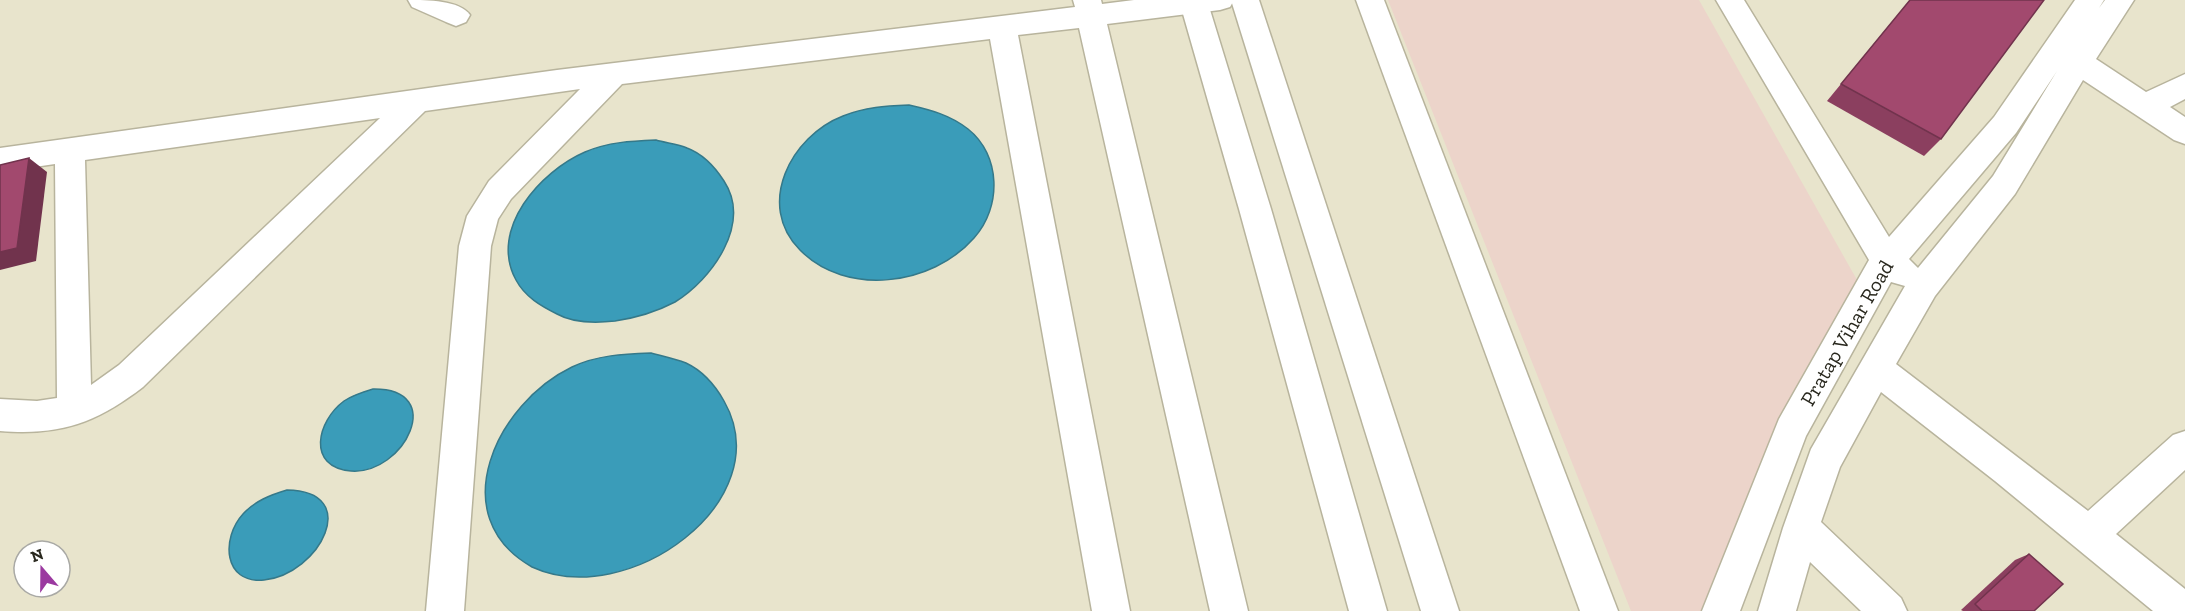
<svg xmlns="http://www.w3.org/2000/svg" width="2185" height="611" font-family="'Zilla Slab',serif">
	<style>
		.education { fill: #ecd4ca }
		.water { fill: #3a9cb9; stroke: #35798a; stroke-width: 1.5 }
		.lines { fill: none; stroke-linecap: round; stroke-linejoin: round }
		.minor-casing { stroke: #b8b49d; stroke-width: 3 }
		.major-casing { stroke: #b8b49d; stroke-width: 3 }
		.minor { fill: #fff; fill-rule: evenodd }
		.major { fill: #fff; fill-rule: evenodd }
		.wall { fill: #8b3f5f }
		.shaded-wall { fill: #71334d }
		.building { fill: #a2496e; stroke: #71334d; stroke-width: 1.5 }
		.labels { text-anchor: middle; stroke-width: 6; stroke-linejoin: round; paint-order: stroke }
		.street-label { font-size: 21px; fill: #29281e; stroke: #fff }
	</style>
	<rect width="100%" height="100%" fill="#e8e4cc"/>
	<polygon class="education" points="1388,0 1699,0 1861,287 1716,611 1631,611"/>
	<g class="water">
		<path d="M 909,105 C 931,110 950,115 968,129 C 1001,155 1002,207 974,238 C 932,286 846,297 800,250 C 755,205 791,136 843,116 C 865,107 886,106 909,105 Z"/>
		<path d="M 656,140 C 666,143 678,144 687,148 C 703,154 715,167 724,181 C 752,224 712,279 675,302 C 656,312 635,318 615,321 C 597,323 573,323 557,314 C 541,306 525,297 516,280 C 488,229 541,171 585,152 C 608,142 632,141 656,140 Z"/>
		<path d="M 651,353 C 662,356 675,359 686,363 C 703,371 715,385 724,401 C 781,501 627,611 532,567 C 442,516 497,403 572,367 C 597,355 624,354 651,353 Z"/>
		<path d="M 373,389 C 448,388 404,475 351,471 C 306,467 317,421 344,401 C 353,395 363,392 373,389 Z"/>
		<path d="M 287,490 C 363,491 320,574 264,580 C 223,584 221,538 243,514 C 255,501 270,495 287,490 Z"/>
	</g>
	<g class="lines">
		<g class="minor-casing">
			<g id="minor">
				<path d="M 408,0 C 428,0 459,0 470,15 L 466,22 L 456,26 L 446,22 L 412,7 Z"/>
				<path d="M 1073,0 L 1101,0 L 1102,4 L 1134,0 L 1234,0 L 1230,7 L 1220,10 L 1107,24 L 1248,611 L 1210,611 L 1079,28 L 1018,35 L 1130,611 L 1092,611 L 990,39 L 622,84 L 511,199 L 498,219 L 491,246 L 464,611 L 426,611 L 459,246 L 467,216 L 489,181 L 580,89 L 425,111 L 143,387 C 96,423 60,436 0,431 L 0,399 L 37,401 L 57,398 L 55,164 L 0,172 L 0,148 L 557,70 L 1075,7 ZM 380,118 L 119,365 L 91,385 L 85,160 Z"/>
				<polygon points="1356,0 1384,0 1618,611 1580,611"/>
				<path d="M 1716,0 L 1744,0 L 1889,237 L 1994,117 L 2075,0 L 2104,0 L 2099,8 L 2105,0 L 2134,0 L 2096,59 L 2146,92 L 2185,74 L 2185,99 L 2170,107 L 2185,117 L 2185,144 L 2174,140 L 2083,80 L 2015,194 L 1935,296 L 1896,364 L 2088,511 L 2173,435 L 2185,431 L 2185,470 L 2116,534 L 2185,589 L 2185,611 L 2153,611 L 1995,481 L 1881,392 L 1840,467 L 1821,522 L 1901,598 L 1907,611 L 1861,611 L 1810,562 L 1796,611 L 1758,611 L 1783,528 L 1811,449 L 1905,286 L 1891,282 L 1806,436 L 1740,611 L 1702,611 L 1779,419 L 1869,260 ZM 2057,71 L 1993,176 L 1918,268 L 1909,259 L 2016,133 Z"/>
			</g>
		</g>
		<g class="major-casing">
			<g id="major">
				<polygon points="1179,0 1207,0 1271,209 1387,611 1349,611 1239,209"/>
				<polygon points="1231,0 1259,0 1459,611 1421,611"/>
			</g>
		</g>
		<use href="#minor" class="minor"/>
		<use href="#major" class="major"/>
	</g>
	<g class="wall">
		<polygon points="1910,0 1941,139 1924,156 1827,101"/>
		<polygon points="2029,554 2034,611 1963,611 1961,610 2015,560"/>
	</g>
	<polygon class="shaded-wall" points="29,158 47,172 36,261 0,270 0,252"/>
	<g class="building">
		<polygon points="1910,0 2044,0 1941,139 1841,84"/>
		<polygon points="29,158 17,248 0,252 0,165"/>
		<polygon points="2029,554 2063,584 2034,611 1982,611 1975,604"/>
	</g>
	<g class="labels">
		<g class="street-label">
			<text transform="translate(1847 333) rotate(-60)" y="7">Pratap Vihar Road</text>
		</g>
	</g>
	<g transform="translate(42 569) rotate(340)"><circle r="28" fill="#ffffff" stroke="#a9a9a5" stroke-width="1.5"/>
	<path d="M0-4.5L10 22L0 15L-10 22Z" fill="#9b39a0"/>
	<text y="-9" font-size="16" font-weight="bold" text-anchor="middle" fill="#29281e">N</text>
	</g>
</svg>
